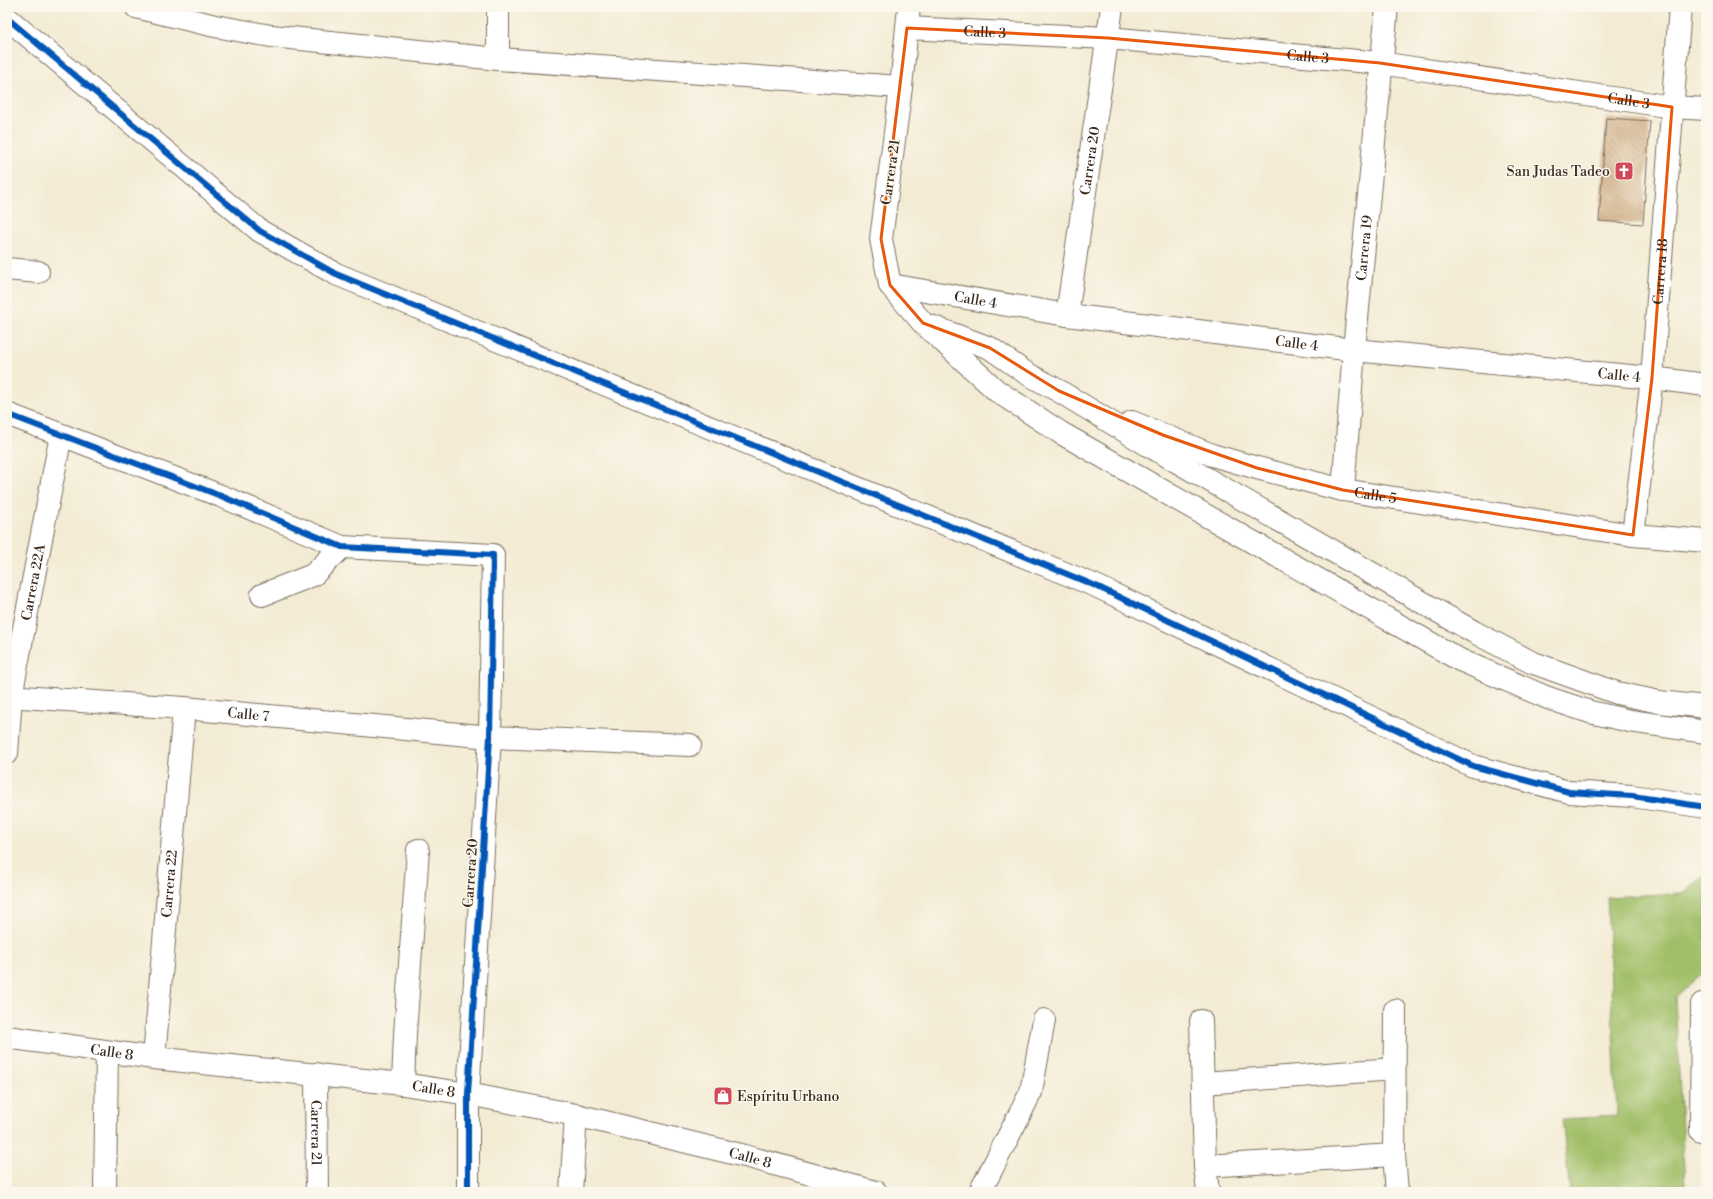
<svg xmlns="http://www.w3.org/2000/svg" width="1713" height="1199" font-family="'Libre Bodoni',serif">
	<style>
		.green { fill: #a1bf67; stroke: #6e7442 }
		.building { fill: url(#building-back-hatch) }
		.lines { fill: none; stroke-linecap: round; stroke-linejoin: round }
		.minor-casing { stroke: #7b6e5e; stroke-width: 24 }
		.minor { stroke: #fff; stroke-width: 22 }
		.cycleway-casing { stroke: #fbf7ec; stroke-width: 8 }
		.cycleway { stroke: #0057b8; stroke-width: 6 }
		.marked { fill: none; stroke: #e8590c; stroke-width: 3; stroke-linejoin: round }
		.labels { text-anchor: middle; stroke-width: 3; stroke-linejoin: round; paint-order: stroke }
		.street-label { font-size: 14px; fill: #3b2a1e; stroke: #fbf7ec }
		.poi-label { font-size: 14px; fill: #3b2a1e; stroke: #fbf7ec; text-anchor: end }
	</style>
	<defs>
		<pattern id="building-back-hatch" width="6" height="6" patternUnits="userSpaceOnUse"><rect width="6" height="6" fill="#cfab80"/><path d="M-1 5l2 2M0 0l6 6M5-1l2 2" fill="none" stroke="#a98b68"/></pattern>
	</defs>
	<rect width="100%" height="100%" fill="#fbf7ec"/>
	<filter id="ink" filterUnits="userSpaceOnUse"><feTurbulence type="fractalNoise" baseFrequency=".025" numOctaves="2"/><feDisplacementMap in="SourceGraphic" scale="8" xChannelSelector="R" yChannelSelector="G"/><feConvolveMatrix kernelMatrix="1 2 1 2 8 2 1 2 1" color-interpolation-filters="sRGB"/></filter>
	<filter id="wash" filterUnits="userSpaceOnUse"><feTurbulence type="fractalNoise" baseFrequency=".012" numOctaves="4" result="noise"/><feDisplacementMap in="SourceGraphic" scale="16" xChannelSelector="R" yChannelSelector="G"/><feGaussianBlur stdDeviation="0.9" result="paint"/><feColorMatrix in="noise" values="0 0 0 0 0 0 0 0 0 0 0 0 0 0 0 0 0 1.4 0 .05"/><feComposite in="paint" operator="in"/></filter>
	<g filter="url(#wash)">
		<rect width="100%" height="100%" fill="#f3ebd4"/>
		<polygon class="green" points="1706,875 1706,972 1704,972 1675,997 1685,1187 1570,1192 1562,1119 1617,1116 1607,897 1683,893"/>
		<g id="blocks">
			<polygon class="building" points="1606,118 1650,121 1643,224 1599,221"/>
		</g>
	</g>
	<g filter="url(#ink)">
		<use href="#blocks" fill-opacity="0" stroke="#7b6e5e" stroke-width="1"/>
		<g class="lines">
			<g class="minor-casing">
				<g id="minor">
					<polyline points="136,7 215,26 271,36 498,59 901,87"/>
					<polyline points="498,7 498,59"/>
					<polyline points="909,7 901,87 881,239 890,285 923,323 997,391 1061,433 1460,660 1548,698 1590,712 1630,721 1706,732"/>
					<polyline points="7,18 260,231 336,274 1096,586 1473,766 1569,792 1632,796 1706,807"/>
					<path id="s1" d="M 907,28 L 1108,38 L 1380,63 L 1672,107 L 1706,109"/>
					<polyline points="7,269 38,272"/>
					<path id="s2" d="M 890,285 L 1067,315 L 1354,350 L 1652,378 L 1706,385"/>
					<path id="s3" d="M 1067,315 L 1112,7"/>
					<polyline points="931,326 990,348 1026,373 1059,391 1148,445 1474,632 1531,662 1617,693 1659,702 1706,707"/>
					<polyline points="7,414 221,496 342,547 493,555 490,737 468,1094 468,1192"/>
					<path id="s4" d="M 1132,422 L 1212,455 L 1257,468 L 1343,490 L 1633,535 L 1706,541"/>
					<path id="s5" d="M 1343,490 L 1354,350 L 1387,7"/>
					<path id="s6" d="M 1633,535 L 1652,378 L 1680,7"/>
					<polyline points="262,595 313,575 342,547"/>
					<path id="s7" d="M 7,696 L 184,708 L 490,737 L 690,745"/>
					<path id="s8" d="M 7,753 L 11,696 L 61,435"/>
					<polyline points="1706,1004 1702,1004 1701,1131 1706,1131"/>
					<polyline points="1395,1010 1394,1155 1397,1192"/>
					<polyline points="1201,1021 1205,1166 1208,1192"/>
					<path id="s9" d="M 7,1037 L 154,1058 L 403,1084 L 468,1094 L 576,1115 L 745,1156 L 876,1192"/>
					<path id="s10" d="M 154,1058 L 184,708"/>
					<path id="s11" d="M 316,1074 L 317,1192"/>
					<polyline points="1203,1083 1394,1069"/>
					<polyline points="403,1084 405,1034 418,850"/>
					<polyline points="1205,1166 1394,1155"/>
					<polyline points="105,1192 107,1052"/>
					<polyline points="571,1192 576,1115"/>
					<polyline points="980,1192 1031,1092 1044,1020"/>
				</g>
			</g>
			<use href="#minor" class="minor"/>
			<g class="cycleway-casing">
				<g id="cycleway">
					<polyline points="7,18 260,231 336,274 1096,586 1473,766 1569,792 1632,796 1706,807"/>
					<polyline points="7,414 221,496 342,547 493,555 490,737 468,1094 468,1192"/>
				</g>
			</g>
			<use href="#cycleway" class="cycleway"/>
		</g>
	</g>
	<path class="marked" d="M 907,28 L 1108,38 L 1380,63 L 1672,107 L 1652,378 L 1633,535 L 1343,490 L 1257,468 L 1163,435 L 1059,391 L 990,348 L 923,323 L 890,285 L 881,239 Z"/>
	<defs>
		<g id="church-square" transform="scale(1)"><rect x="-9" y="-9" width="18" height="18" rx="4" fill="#d1495b" stroke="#fbf7ec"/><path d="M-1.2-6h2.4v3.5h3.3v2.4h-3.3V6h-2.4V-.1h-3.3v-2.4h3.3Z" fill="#fff"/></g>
		<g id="shop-square" transform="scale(1)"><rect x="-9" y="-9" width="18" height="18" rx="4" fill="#d1495b" stroke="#fbf7ec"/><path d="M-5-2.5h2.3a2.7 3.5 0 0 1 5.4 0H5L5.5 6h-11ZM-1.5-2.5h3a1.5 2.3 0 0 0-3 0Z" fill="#fff"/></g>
	</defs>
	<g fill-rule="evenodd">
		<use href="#church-square" x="1624" y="171"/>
		<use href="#shop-square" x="723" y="1096"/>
	</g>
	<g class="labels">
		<g class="street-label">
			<text dy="5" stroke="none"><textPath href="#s1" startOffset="78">Calle 3</textPath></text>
			<text dy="5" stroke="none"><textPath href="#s1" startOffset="402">Calle 3</textPath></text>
			<text dy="5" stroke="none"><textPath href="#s1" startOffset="726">Calle 3</textPath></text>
			<text dy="5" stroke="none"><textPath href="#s3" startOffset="156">Carrera 20</textPath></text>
			<text transform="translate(890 172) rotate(-82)" y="5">Carrera 21</text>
			<text dy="5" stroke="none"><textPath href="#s5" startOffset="243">Carrera 19</textPath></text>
			<text dy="5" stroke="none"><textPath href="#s6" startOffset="265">Carrera 18</textPath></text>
			<text dy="5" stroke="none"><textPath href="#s2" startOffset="87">Calle 4</textPath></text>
			<text dy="5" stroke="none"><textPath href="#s2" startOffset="411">Calle 4</textPath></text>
			<text dy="5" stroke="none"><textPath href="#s2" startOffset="735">Calle 4</textPath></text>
			<text dy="5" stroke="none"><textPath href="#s4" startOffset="255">Calle 5</textPath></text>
			<text dy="5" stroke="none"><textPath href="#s8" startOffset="173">Carrera 22A</textPath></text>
			<text dy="5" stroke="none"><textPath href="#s7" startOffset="242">Calle 7</textPath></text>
			<text transform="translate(470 873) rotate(-86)" y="5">Carrera 20</text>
			<text dy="5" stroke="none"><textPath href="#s10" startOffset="175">Carrera 22</textPath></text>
			<text dy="5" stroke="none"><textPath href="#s9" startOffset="106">Calle 8</textPath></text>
			<text dy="5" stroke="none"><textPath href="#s9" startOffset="430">Calle 8</textPath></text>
			<text dy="5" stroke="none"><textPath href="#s11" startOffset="59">Carrera 21</textPath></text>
			<text dy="5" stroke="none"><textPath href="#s9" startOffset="754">Calle 8</textPath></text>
		</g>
		<g class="poi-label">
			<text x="1610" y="176">San Judas Tadeo</text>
			<text x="737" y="1101" text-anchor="start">Espíritu Urbano</text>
		</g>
	</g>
	<rect width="1713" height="1199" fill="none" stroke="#fbf7ec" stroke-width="24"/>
</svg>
